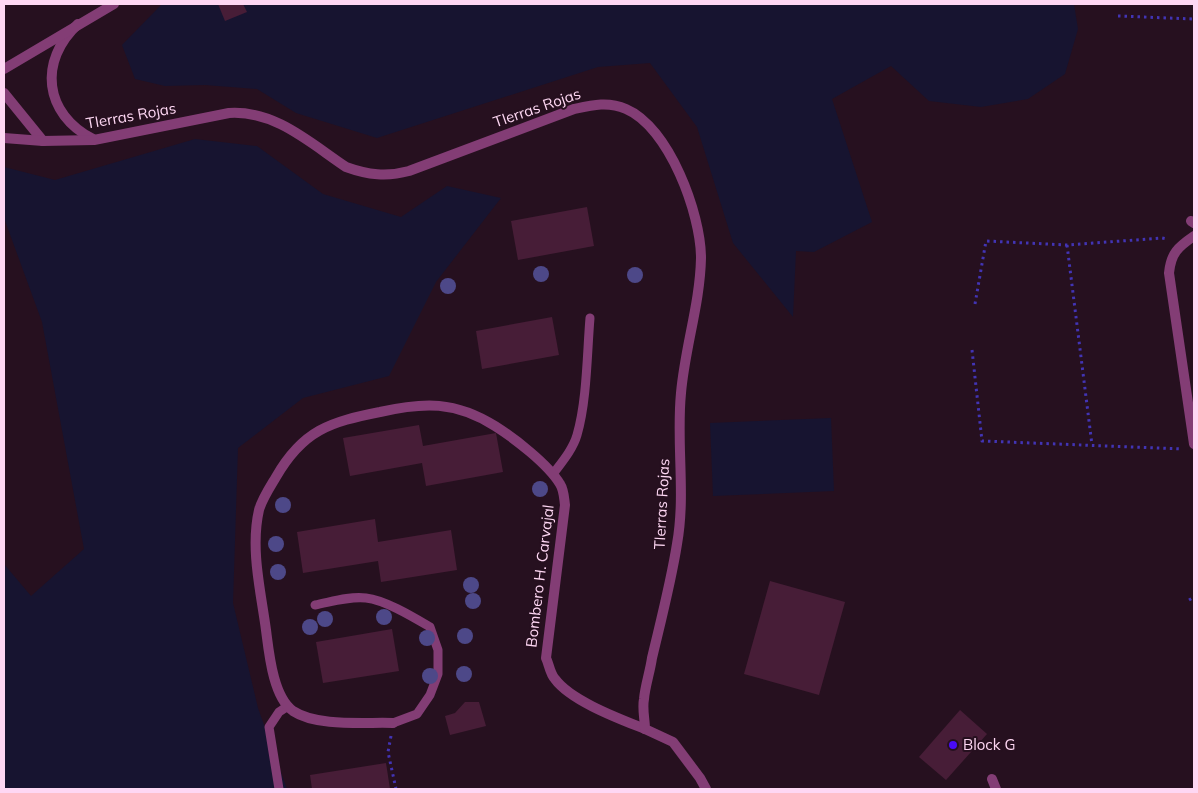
<svg xmlns="http://www.w3.org/2000/svg" width="1198" height="793" font-family="Mulish,sans-serif">
	<style>
		.green { fill: #171430 }
		.building { fill: #471d37 }
		.lines { fill: none; stroke-linecap: round; stroke-linejoin: round }
		.path { stroke: #4234b4; stroke-width: 3; stroke-dasharray: 2.5 4; stroke-linecap: butt }
		.service { stroke: #833d75; stroke-width: 9 }
		.minor { stroke: #833d75; stroke-width: 10 }
		.tertiary { stroke: #833d75; stroke-width: 10 }
		.tree { fill: #4d4888 }
		.poi-dot { fill: #490bf6; stroke: #26101f; stroke-width: 2 }
		.labels { text-anchor: middle; stroke-width: 4; stroke-linejoin: round; paint-order: stroke }
		.street-label { font-size: 15px; fill: #fed7f3; stroke: #26101f }
		.poi-label { font-size: 15px; fill: #fed7f3; stroke: #26101f; text-anchor: start }
	</style>
	<rect width="100%" height="100%" fill="#26101f"/>
	<g class="green">
		<polygon points="162,4 1074,4 1078,29 1065,74 1028,99 981,107 929,101 891,66 832,99 872,222 814,252 796,251 793,317 733,243 697,127 650,63 598,67 377,138 296,113 257,89 205,85 165,86 135,79 122,45"/>
		<polygon points="195,139 257,146 323,194 401,217 447,186 501,198 436,282 389,376 303,398 238,448 233,603 258,708 287,789 4,789 4,564 31,596 84,549 42,322 4,218 4,167 55,180"/>
		<polygon points="831,418 834,491 713,496 710,423"/>
	</g>
	<g class="building">
		<polygon points="218,4 243,4 247,12 225,21"/>
		<polygon points="587,207 594,246 518,260 511,221"/>
		<polygon points="552,317 559,355 482,369 476,331"/>
		<polygon points="419,425 423,446 496,433 503,472 426,486 422,463 350,476 343,438"/>
		<polygon points="375,519 378,542 451,530 457,570 381,582 378,561 303,573 297,532"/>
		<polygon points="770,581 845,602 819,695 744,674"/>
		<polygon points="392,629 399,671 323,683 316,642"/>
		<polygon points="465,702 479,702 486,726 450,735 445,716 455,713"/>
		<polygon points="960,710 987,734 946,780 919,757"/>
		<polygon points="386,763 390,789 312,789 310,775"/>
	</g>
	<g class="lines">
		<g class="path">
			<polyline points="1118,16 1194,19"/>
			<polyline points="1067,245 1092,445"/>
			<polyline points="975,304 986,241 1067,245 1162,238 1167,239"/>
			<polyline points="972,350 982,441 1182,449"/>
			<polyline points="1189,600 1194,597"/>
			<polyline points="391,736 388,752 396,789"/>
		</g>
		<g class="service">
			<path d="M 553,474 C 562,462 573,449 577,435 C 587,401 587,353 590,318"/>
			<path d="M 315,605 C 331,602 349,596 366,598 C 385,600 413,617 430,627 L 438,650 L 438,674 L 430,695 L 417,714 L 393,723"/>
			<polyline points="279,789 269,727 279,712 288,706"/>
		</g>
		<g class="minor">
			<polyline points="1191,221 1194,223"/>
			<path d="M 1194,236 C 1178,247 1171,253 1169,273 L 1194,444"/>
			<path d="M 393,723 C 365,722 317,727 293,711 C 273,697 269,653 266,630 C 261,592 250,549 259,510 C 262,499 270,487 276,477 C 303,430 330,422 380,412 C 424,402 455,401 495,426 C 514,438 548,464 560,484 C 564,490 564,498 565,505 L 546,658 C 549,664 550,674 555,679 C 571,701 620,719 645,729"/>
			<polyline points="992,779 996,789"/>
		</g>
		<g class="tertiary">
			<path d="M 78,24 C 38,61 44,114 93,139"/>
			<polyline points="4,69 114,4"/>
			<polyline points="4,93 43,141"/>
			<path d="M 4,138 L 43,141 L 94,140 L 229,113 C 275,110 310,143 346,167 C 368,175 387,177 409,171 L 574,109 C 592,105 608,101 626,109 C 669,127 701,214 701,258 C 700,304 685,347 681,393 C 676,443 686,494 677,544 C 671,582 661,620 652,658 C 650,672 645,686 644,699 C 642,709 645,720 645,729 L 673,742 L 700,778 L 706,789"/>
		</g>
	</g>
	<g class="tree">
		<circle cx="541" cy="274" r="8"/>
		<circle cx="635" cy="275" r="8"/>
		<circle cx="448" cy="286" r="8"/>
		<circle cx="540" cy="489" r="8"/>
		<circle cx="283" cy="505" r="8"/>
		<circle cx="276" cy="544" r="8"/>
		<circle cx="278" cy="572" r="8"/>
		<circle cx="471" cy="585" r="8"/>
		<circle cx="473" cy="601" r="8"/>
		<circle cx="384" cy="617" r="8"/>
		<circle cx="325" cy="619" r="8"/>
		<circle cx="310" cy="627" r="8"/>
		<circle cx="465" cy="636" r="8"/>
		<circle cx="427" cy="638" r="8"/>
		<circle cx="464" cy="674" r="8"/>
		<circle cx="430" cy="676" r="8"/>
	</g>
	<circle class="poi-dot" cx="953" cy="745" r="5"/>
	<g class="labels">
		<g class="street-label">
			<text transform="translate(537 108) rotate(-19)" y="5">TIerras Rojas</text>
			<text transform="translate(131 116) rotate(-10)" y="5">TIerras Rojas</text>
			<text transform="translate(662 504) rotate(-87)" y="5">TIerras Rojas</text>
			<text transform="translate(540 576) rotate(-83)" y="5">Bombero H. Carvajal</text>
		</g>
		<g class="poi-label">
			<text x="963" y="750">Block G</text>
		</g>
	</g>
	<rect width="1198" height="793" fill="none" stroke="#fed7f3" stroke-width="10"/>
</svg>
